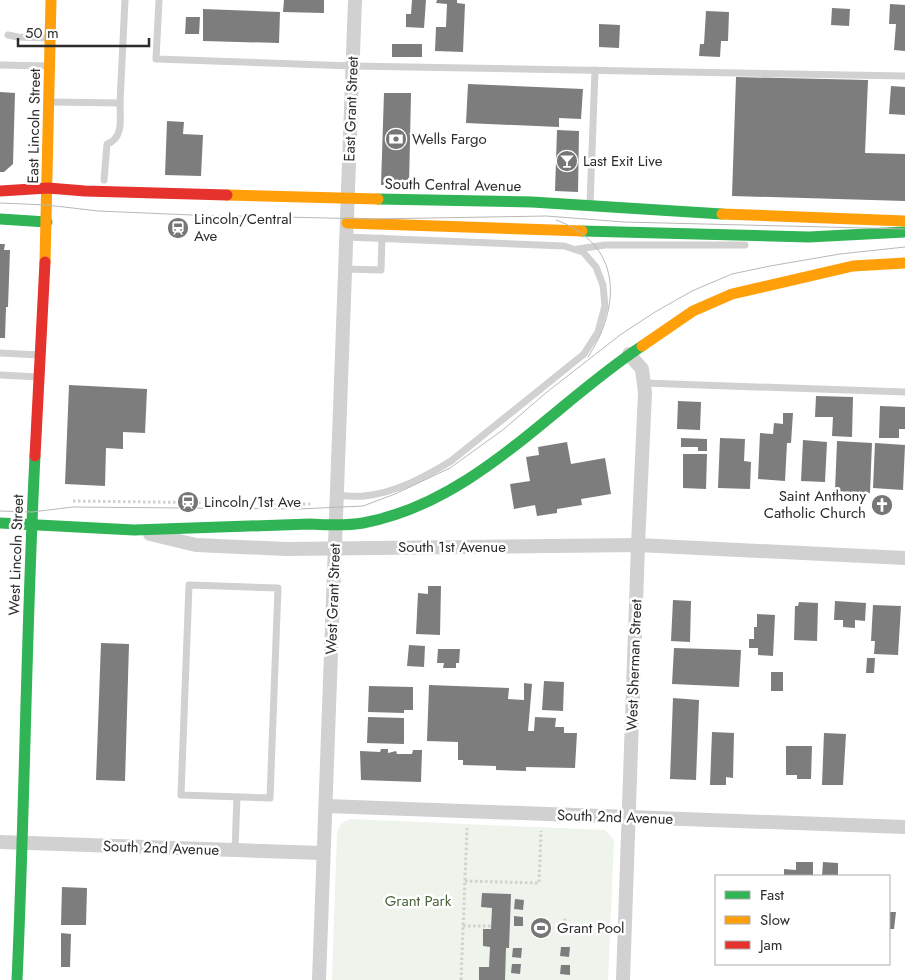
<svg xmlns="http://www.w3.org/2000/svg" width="905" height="980" font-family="Jost,sans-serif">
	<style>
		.green { fill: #eef3eb }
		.building { fill: #7d7d7d }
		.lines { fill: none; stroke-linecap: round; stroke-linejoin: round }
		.path { stroke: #d1d1d1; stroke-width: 3; stroke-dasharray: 2.5 2.5; stroke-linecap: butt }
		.lane { stroke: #d1d1d1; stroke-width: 7 }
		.street { stroke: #d1d1d1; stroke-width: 14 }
		.fast { stroke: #30b455; stroke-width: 11 }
		.slow { stroke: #ff9f0a; stroke-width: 11 }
		.jam { stroke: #e5322d; stroke-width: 11 }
		.tram { stroke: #b8b8b8; stroke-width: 1 }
		.labels { text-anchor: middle; stroke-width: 5; stroke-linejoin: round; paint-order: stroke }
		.street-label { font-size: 15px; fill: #2c2c2c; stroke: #fff }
		.poi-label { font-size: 15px; fill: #2c2c2c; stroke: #fff; text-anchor: start }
		.park-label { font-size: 15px; fill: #4b653c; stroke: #fff }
	</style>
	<rect width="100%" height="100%" fill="#fff"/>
	<polygon class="green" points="350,819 605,830 614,840 608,980 332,980 337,833 341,824"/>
	<g class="building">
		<polygon points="284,0 324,0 324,13 283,12"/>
		<polygon points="412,0 426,0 424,28 406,27 406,14 411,14"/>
		<polygon points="437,0 457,0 457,3 465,4 463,52 435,51 436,27 446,27 447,4 436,3"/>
		<polygon points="890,4 905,5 905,51 894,50 896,24 889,24"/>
		<polygon points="832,8 850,9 849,26 831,25"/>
		<polygon points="203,9 280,12 279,43 203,41"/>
		<polygon points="706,11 729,12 728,41 721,41 720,57 699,56 700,44 704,44"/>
		<polygon points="186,17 200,17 199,34 185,34"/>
		<polygon points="599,24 620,25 619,48 599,47"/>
		<rect x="392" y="44" width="30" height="13"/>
		<polygon points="736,77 868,80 865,153 905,154 905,201 732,196"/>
		<polygon points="468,84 583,89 581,119 559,118 559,127 466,123"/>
		<polygon points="891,86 905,87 905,115 889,114"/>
		<polygon points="0,92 15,93 13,164 4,172 0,172"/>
		<polygon points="384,93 411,93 409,186 381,185"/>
		<polygon points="167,121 184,122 183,134 203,135 201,176 165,175"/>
		<polygon points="557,130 579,131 578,192 555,191"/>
		<polygon points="0,244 5,244 4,250 10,250 8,307 6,307 5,338 0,338"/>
		<polygon points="69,385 147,389 145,433 123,432 123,449 106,448 105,486 65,484"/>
		<polygon points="816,396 853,397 852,437 832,436 833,417 815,417"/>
		<polygon points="678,401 701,402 700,430 677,429"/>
		<polygon points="880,406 905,407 905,429 899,429 899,438 879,438"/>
		<polygon points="783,413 793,413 791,443 787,443 785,481 758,479 760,433 773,434 774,423 783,424"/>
		<polygon points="681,438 707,439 707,451 698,451 698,447 681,447"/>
		<polygon points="720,438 745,439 744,461 751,462 750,489 718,488"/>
		<polygon points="803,440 827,442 825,482 801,481"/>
		<polygon points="837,441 872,443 870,493 835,491"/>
		<polygon points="567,442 571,464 605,458 611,494 581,499 582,505 557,509 557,513 537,516 535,505 514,509 510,484 530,481 526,457 539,455 538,447"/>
		<polygon points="875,443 905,445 903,490 873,488"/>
		<polygon points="683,454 707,454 706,489 683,488"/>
		<polygon points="428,586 441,586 440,635 416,634 418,593 428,594"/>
		<polygon points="673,600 691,601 690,642 671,641"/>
		<polygon points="835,601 866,603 865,621 855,620 855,628 843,627 843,620 834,620"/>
		<polygon points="799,602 818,603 817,641 794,640 795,606 798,606"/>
		<polygon points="873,605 901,606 898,655 874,654 875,641 871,641"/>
		<polygon points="757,614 775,615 773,656 758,655 758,648 749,648 749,639 754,639 754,627 757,627"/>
		<polygon points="101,643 129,644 125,781 96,780"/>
		<polygon points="409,645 425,646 424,667 407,666"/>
		<polygon points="674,648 741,650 739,687 672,684"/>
		<polygon points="438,649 460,649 459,663 456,663 456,668 443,668 444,663 437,663"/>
		<polygon points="867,658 875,658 874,673 866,673"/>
		<rect x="771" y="672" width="12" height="19"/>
		<polygon points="544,681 564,682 563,711 542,710"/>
		<polygon points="524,683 532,684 528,731 534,731 535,717 556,718 555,727 564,727 564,733 577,733 575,768 526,767 526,771 496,770 496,766 463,765 463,760 458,760 458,742 427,741 429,685 509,688 508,699 524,700"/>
		<polygon points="369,686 413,687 413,710 404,710 404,713 368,712"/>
		<polygon points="673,698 699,700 696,780 670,779"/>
		<polygon points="368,717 404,718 404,744 367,743"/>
		<polygon points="712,732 734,733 733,778 726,777 726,785 710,785"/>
		<polygon points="824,733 846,734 843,785 822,785"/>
		<polygon points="786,746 812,746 811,779 797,779 797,775 786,775"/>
		<polygon points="381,749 388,749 388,753 396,751 397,754 412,754 413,750 422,750 421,782 361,780 360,751 380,752"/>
		<polygon points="796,862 813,862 813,876 784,876 784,869 796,870"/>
		<polygon points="823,862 838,863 838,876 822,876"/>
		<polygon points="62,887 87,888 86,925 61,925"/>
		<polygon points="482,893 511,894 509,948 506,948 505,980 479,980 479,967 489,967 490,947 483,946 483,929 491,929 492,908 481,907"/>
		<polygon points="515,899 524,900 523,910 514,909"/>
		<polygon points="889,912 896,912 894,929 889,929"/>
		<polygon points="514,916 523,917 523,926 514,926"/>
		<polygon points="61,933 71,934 70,967 61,967"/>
		<polygon points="561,947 570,947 569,957 560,956"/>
		<polygon points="513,948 522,948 521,958 512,957"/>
		<polygon points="512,964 521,964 520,974 511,973"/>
		<polygon points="561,965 570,965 570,975 560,974"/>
	</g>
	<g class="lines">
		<g class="path">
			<polyline points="73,501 310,504"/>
			<polyline points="465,881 539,883 541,831"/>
			<polyline points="463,926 491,926"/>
			<polyline points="564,931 565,917"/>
			<polyline points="461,980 467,828"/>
		</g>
		<g class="lane">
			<polyline points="159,0 156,59 353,66 905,76"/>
			<polyline points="8,35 18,37 50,38"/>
			<polyline points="0,65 50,66"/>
			<polyline points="50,102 120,103 125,0"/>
			<path d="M 104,180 L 107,144 C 124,138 120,118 120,103"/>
			<polyline points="590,205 595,70"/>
			<polyline points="578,249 605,245 745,245"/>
			<polyline points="345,269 381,270 382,238"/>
			<polyline points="0,353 40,355"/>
			<polyline points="0,375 39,377"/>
			<polyline points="644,383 905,392"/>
			<path d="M 336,495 C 345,496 355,497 364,496 C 395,493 425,477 451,461 L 584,354 L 598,332 L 605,306 L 603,285 L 596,267 L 583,252 L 564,246 L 346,237"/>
			<polygon points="189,585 278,588 270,798 181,795"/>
			<polyline points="235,850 237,797"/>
		</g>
		<g class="street">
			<polyline points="150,534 196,545 286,549 638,545 905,558"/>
			<polyline points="326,806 905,827"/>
			<polyline points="0,842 322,853"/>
			<polyline points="319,980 355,0"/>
			<polyline points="623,980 638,545 645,393 642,369 629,354"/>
		</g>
		<g class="fast">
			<polyline points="378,199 532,202 722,214"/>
			<polyline points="0,219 47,222"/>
			<polyline points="582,231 809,237 905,232"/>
			<path d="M 0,523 L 134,530 L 310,524 C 327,525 346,526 363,523 C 475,502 551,406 642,346"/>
			<path d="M 17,980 C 25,805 26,630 35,456"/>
		</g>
		<g class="slow">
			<polyline points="227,195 378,199"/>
			<polyline points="722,214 905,221"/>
			<polyline points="347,223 582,231"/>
			<polyline points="45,262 51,0"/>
			<polyline points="642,346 693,311 732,294 853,266 905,263"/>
		</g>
		<g class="jam">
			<polyline points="0,191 48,188 85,191 227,195"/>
			<polyline points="35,456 45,262"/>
		</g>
		<g class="tram">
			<polyline points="0,203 47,205 98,211 192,215 373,219 546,216 624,222 905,229"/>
			<path d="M 556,220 C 622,244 622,305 588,357"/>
			<polyline points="0,511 32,512 73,507 299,509 363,506 395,494 450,468 504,429 547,392 620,335 655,312 692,291 732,274 770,266 840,254 905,247"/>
		</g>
	</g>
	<defs>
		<g id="bank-disc" transform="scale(1.125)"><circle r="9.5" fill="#767676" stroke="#fff"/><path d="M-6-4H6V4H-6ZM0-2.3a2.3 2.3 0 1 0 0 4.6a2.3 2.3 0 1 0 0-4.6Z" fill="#fff"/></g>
		<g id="bar-disc" transform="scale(1.125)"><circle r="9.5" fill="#767676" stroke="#fff"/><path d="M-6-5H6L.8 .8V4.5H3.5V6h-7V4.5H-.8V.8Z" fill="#fff"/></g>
		<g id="station-disc" transform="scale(1.125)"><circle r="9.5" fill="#767676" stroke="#fff"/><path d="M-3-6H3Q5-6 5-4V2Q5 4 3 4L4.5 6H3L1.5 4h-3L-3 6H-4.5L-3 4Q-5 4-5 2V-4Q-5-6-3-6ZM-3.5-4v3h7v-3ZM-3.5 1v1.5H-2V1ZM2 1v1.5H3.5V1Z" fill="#fff"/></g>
		<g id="church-disc" transform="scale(1.125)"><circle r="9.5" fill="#767676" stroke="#fff"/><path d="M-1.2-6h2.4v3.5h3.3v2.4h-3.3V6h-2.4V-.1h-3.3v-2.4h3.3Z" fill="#fff"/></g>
		<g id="stadium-disc" transform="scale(1.125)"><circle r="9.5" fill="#767676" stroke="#fff"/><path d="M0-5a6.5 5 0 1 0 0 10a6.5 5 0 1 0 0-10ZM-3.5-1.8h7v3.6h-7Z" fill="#fff"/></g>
	</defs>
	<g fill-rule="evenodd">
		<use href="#bank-disc" x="396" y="139"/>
		<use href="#bar-disc" x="567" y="161"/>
		<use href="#station-disc" x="178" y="228"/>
		<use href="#station-disc" x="188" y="502"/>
		<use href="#church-disc" x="882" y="505"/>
		<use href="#stadium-disc" x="541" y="928"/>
	</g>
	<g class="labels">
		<g class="street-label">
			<text transform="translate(351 109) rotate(-88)" y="5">East Grant Street</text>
			<text transform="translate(34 126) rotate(-89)" y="5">East Lincoln Street</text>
			<text transform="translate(453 185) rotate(1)" y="5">South Central Avenue</text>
			<text x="452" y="552">South 1st Avenue</text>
			<text transform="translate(16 555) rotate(-88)" y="5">West Lincoln Street</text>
			<text transform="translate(333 599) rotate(-88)" y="5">West Grant Street</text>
			<text transform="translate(634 665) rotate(-88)" y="5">West Sherman Street</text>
			<text transform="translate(615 817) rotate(2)" y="5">South 2nd Avenue</text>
			<text transform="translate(161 848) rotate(2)" y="5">South 2nd Avenue</text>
		</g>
		<g class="poi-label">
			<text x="412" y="144">Wells Fargo</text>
			<text x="583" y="166">Last Exit Live</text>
			<text x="194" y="224">Lincoln/Central<tspan x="194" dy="17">Ave</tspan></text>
			<text x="866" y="501" text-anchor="end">Saint Anthony<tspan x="866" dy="17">Catholic Church</tspan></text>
			<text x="204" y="507">Lincoln/1st Ave</text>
			<text x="557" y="933">Grant Pool</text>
		</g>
		<g class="park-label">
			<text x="418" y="906">Grant Park</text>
		</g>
	</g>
	<rect x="715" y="875" width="175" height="90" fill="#ffffff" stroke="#ababab"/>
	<rect x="725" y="891" width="25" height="8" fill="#30b455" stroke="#ababab"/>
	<text x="760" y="900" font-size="15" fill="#2c2c2c">Fast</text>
	<rect x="725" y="916" width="25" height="8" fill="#ff9f0a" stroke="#ababab"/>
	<text x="760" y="925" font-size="15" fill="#2c2c2c">Slow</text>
	<rect x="725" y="941" width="25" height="8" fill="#e5322d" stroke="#ababab"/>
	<text x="760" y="950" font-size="15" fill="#2c2c2c">Jam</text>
	<path d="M18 38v8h131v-8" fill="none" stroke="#2c2c2c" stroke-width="2.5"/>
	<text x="25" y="38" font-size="15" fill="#2c2c2c" stroke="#ffffff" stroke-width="4" paint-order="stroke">50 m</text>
</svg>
